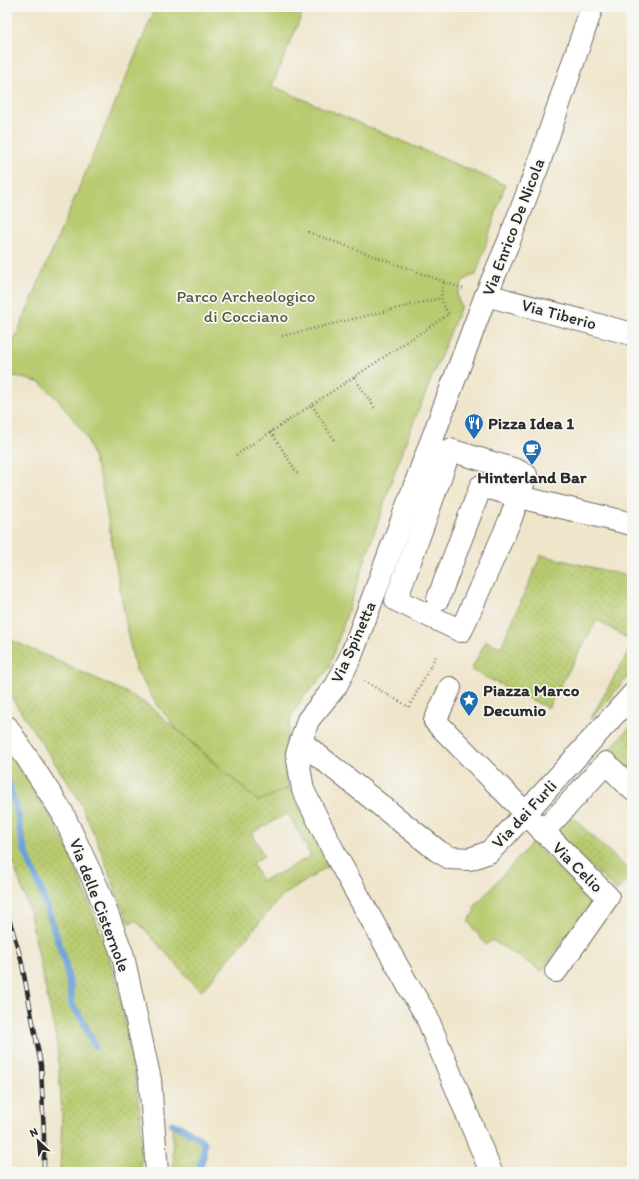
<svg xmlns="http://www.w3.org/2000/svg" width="639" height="1179" font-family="Itim,sans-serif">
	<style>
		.grass { fill: url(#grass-dots); stroke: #727b4d; fill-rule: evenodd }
		.park { fill: #b8cb6f; stroke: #727b4d }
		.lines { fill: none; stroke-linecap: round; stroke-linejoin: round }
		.stream { stroke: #69a0d7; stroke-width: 7 }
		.minor-casing { stroke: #706c63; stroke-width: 24 }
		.path { stroke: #706c63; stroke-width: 2.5; stroke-dasharray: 1 3; stroke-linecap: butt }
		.minor { stroke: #fff; stroke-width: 22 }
		.rail-casing { stroke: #2b2b2b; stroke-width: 4.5 }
		.rail { stroke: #f6f6f2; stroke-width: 3; stroke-dasharray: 9; stroke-linecap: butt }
		.labels { text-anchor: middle; stroke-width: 3.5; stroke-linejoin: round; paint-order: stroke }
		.street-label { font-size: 17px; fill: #2b2b2b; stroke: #f6f6f2 }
		.park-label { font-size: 17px; fill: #555b3f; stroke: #f6f6f2 }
		.poi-label { font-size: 17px; font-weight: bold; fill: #2b2b2b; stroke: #f6f6f2; text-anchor: start }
	</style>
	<defs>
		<pattern id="grass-dots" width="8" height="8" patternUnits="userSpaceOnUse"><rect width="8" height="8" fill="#b8cb6f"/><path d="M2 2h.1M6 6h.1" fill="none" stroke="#9eae60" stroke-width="1.8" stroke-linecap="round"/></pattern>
	</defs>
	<rect width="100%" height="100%" fill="#f6f6f2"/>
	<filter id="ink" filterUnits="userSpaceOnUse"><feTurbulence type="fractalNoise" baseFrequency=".025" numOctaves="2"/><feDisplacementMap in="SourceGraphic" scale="8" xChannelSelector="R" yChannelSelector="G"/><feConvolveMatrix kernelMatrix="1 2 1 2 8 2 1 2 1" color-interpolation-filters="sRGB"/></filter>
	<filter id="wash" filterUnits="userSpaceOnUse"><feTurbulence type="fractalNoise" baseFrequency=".012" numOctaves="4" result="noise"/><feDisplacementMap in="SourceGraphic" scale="16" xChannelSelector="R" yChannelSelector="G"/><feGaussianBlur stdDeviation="0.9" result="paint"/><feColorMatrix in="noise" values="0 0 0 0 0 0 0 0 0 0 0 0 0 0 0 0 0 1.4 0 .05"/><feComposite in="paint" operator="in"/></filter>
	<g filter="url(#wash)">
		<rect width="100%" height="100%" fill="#efe5cb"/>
		<g class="grass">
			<polygon points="541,555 632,577 632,641 597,620 548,708 471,670 486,641 501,647"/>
			<path d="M 7,638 L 132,695 L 152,708 L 258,801 L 289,788 L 330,865 L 281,897 L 201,992 L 136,920 L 129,923 L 118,897 L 100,848 L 78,798 L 7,691 ZM 288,813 L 311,856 L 274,876 L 274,875 L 262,881 L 252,863 L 264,856 L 252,833 Z"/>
			<polygon points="632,645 632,672 590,720"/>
			<polygon points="632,725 632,775 607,752"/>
			<polygon points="7,746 54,822 71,856 106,947 119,991 135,1076 141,1120 141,1172 60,1172 62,1114 57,1044 29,909 12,859 7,849"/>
			<polygon points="569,814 632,873 617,891 553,831"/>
			<path d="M 172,1124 C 185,1128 194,1134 204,1143 L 203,1156 L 198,1172 L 174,1172 Z"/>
		</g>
		<g class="park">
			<polygon points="156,7 305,7 272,86 505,185 476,275 469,277 463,281 457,295 459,302 461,306 402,451 328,670 301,700 291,717 284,755 286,775 289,788 258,801 176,728 155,702 135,668 129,640 101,480 86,436 60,402 41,383 7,374 7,357"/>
			<polygon points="532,843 592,901 542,971 492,940 486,945 468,921 475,911 473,908"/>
		</g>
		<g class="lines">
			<g class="stream">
				<polyline points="7,779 18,814 20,829 24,848 40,887 64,959 70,985 72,1005 82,1019 95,1046"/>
				<path d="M 172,1124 C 185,1128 194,1134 204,1143 L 203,1156 L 198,1172"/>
			</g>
		</g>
	</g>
	<g filter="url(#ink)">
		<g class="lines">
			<g class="minor-casing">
				<g id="minor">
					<polyline points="486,295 632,334"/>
					<polygon points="450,450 516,470 526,475 511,518 461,631 396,600"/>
					<polyline points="438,599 481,486 532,500 632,524"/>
					<polyline points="450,688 435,721 608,897 556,971"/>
					<polyline points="7,727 62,812 97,887 123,956 150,1080 157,1172"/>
					<polyline points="301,742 438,851 450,858 470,859 489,852 504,837 632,695"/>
					<polyline points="543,832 606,763 632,789"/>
					<polyline points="491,1172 426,1015 409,987 335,854 303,790 297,754 308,720 336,686 351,656 486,295 509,241 539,163 592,7"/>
				</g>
			</g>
			<g class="path">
				<polyline points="308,232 464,289"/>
				<polyline points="282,336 441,298"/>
				<polyline points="354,377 376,410"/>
				<polyline points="312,405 334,440"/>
				<polyline points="271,432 299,476"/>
				<path d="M 236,455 L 449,314 C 441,303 439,296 444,282"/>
				<polyline points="364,681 409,707 437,654"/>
			</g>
			<use href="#minor" class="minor"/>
			<g class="rail-casing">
				<polyline id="rail" points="7,912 21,959 41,1065 44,1136 44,1172"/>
			</g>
			<use href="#rail" class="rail"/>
		</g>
	</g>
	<defs>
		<g id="restaurant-pin" transform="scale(1)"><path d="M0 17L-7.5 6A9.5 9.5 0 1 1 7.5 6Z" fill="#1f6fb2" stroke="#f6f6f2"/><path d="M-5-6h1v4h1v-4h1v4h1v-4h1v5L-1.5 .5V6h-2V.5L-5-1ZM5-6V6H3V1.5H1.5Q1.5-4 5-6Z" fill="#fff"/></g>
		<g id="cafe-pin" transform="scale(1)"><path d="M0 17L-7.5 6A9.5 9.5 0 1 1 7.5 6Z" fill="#1f6fb2" stroke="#f6f6f2"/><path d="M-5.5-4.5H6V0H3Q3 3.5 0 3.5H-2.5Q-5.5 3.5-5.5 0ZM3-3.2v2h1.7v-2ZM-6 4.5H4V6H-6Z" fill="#fff"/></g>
		<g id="sight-pin" transform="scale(1)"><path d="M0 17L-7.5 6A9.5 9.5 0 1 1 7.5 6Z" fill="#1f6fb2" stroke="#f6f6f2"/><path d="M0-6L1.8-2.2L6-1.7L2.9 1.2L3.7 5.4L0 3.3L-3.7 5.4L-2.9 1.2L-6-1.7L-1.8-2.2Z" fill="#fff"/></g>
	</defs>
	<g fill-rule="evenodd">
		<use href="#restaurant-pin" x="474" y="423"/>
		<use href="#cafe-pin" x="532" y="449"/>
		<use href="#sight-pin" x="469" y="700"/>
	</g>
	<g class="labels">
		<g class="street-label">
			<text transform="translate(513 227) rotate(-69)" y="6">Via Enrico De Nicola</text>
			<text transform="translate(559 314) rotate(15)" y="6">Via Tiberio</text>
			<text transform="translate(353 642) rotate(-66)" y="6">Via Spinetta</text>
			<text transform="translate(524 814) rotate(-47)" y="6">Via dei Furli</text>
			<text transform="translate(578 867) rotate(45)" y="6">Via Celio</text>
			<text transform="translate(100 905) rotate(69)" y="6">Via delle Cisternole</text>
		</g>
		<g class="park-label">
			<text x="246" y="302">Parco Archeologico<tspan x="246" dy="20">di Cocciano</tspan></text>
		</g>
		<g class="poi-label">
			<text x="488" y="429">Pizza Idea 1</text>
			<text x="532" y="483" text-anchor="middle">Hinterland Bar</text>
			<text x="483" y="696">Piazza Marco<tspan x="483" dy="20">Decumio</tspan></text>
		</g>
	</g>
	<rect width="639" height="1179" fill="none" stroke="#f6f6f2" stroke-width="24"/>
	<g transform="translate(38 1141) rotate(334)" stroke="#f6f6f2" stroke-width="3" paint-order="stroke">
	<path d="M0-3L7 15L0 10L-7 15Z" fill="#2b2b2b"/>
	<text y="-6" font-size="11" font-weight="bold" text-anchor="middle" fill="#2b2b2b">N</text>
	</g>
</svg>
